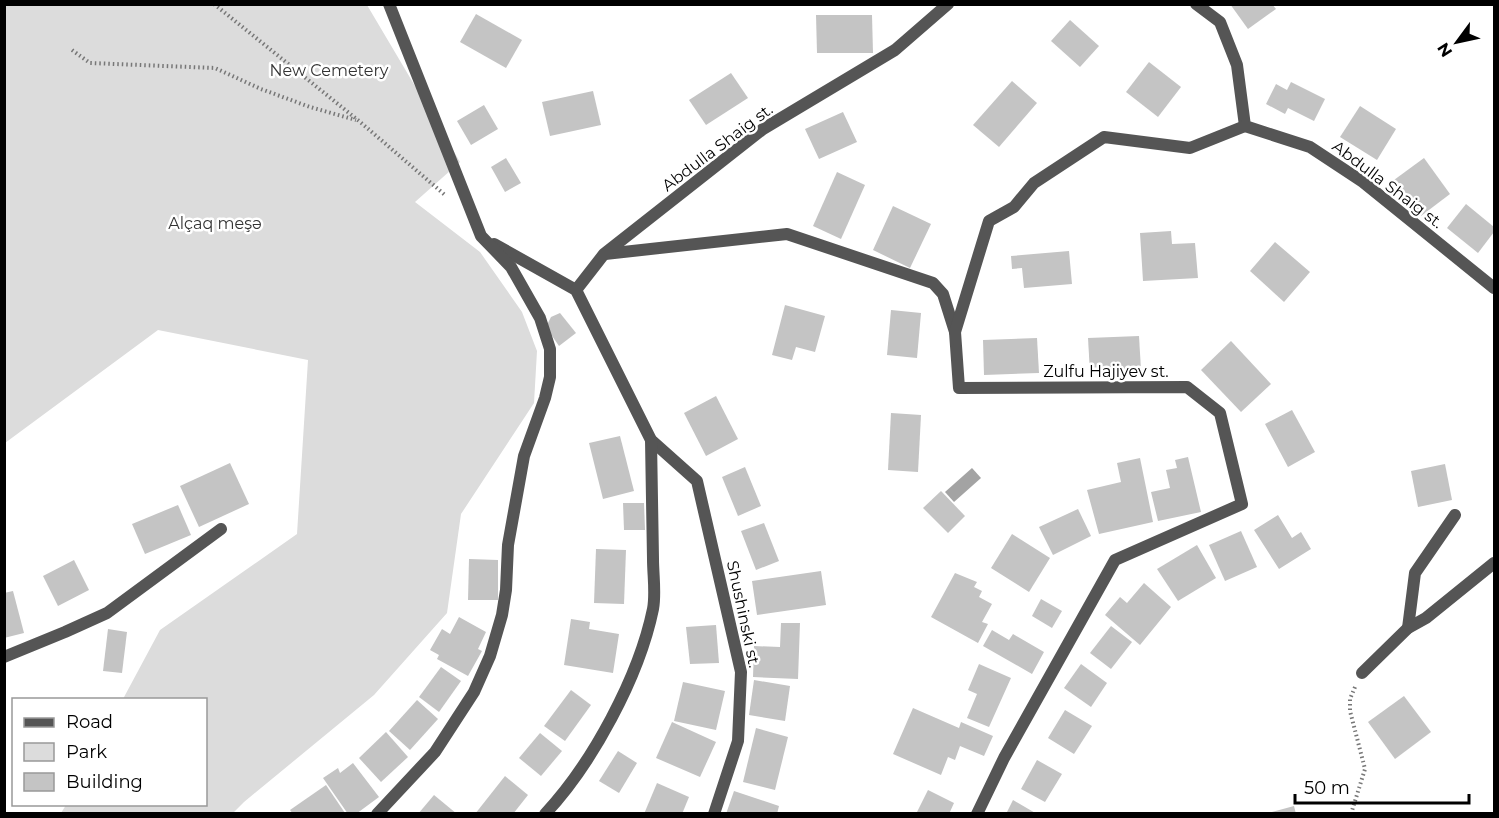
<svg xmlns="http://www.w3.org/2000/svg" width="1499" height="818" font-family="Montserrat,sans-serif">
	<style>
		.green { fill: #dcdcdc }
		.water { fill: #a3a3a3 }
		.building { fill: #c4c4c4 }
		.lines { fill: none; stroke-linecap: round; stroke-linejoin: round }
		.path { stroke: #777; stroke-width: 4; stroke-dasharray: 1.5 3; stroke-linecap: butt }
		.service { stroke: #555; stroke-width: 12 }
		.minor { stroke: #555; stroke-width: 12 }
		.labels { text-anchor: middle; stroke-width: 5; stroke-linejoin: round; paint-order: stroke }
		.park-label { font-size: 16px; fill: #333; stroke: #fff }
		.street-label { font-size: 16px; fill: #000; stroke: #fff }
	</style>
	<rect width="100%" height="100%" fill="#fff"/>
	<polygon class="green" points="5,5 367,5 460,162 415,202 480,252 522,312 537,351 534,403 461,514 447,613 374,695 244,802 233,813 61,813 66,805 206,804 206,700 123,699 160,630 297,534 308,360 158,330 5,443"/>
	<polygon class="water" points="972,468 981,478 954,502 945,492"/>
	<g class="building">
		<polygon points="1230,4 1272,4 1276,9 1248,29"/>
		<polygon points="476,14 522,40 506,68 460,42"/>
		<polygon points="816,15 872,15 873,53 817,53"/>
		<polygon points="1070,20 1099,46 1080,67 1051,41"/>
		<polygon points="1149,62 1181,87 1158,117 1126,92"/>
		<polygon points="731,73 748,98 706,125 689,100"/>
		<polygon points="1012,81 1037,103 999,147 973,125"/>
		<polygon points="1291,82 1325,99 1314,121 1288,108 1285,114 1266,104 1276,84 1287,90"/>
		<polygon points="593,91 601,125 550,136 542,102"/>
		<polygon points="484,105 498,129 471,145 457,121"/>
		<polygon points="1360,106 1396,129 1377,160 1340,137"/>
		<polygon points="843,112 857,142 819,159 805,129"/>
		<polygon points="506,158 521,183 505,192 491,167"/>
		<polygon points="1424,158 1450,194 1421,216 1394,180"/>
		<polygon points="837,172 865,185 841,239 813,226"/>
		<polygon points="1466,204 1494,227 1494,232 1478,253 1447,228"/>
		<polygon points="893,206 931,224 910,268 873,250"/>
		<polygon points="1171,231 1172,244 1195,243 1198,278 1143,281 1140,233"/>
		<polygon points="1275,242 1310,272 1284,302 1250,271"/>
		<polygon points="1069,251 1072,284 1024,288 1022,268 1012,269 1011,256"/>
		<polygon points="785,305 825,316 815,352 796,347 792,360 772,355"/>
		<polygon points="891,310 921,313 917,358 887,355"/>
		<polygon points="560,313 576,333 559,346 546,327 551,317"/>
		<polygon points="1139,336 1141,370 1090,373 1088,338"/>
		<polygon points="1037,338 1039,373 984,375 983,340"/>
		<polygon points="1231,341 1271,384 1241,412 1201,370"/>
		<polygon points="716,396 738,439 706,456 684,413"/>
		<polygon points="1292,410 1315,452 1288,467 1265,424"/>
		<polygon points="891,413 921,415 918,472 888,470"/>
		<polygon points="620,436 634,491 603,499 589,443"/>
		<polygon points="1188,457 1201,512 1158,521 1151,492 1170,488 1166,470 1177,468 1175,460"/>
		<polygon points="1140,458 1153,522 1099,534 1087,490 1121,482 1117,463"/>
		<polygon points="230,463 249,504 199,527 180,486"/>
		<polygon points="1445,464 1452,500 1418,507 1411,471"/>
		<polygon points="745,467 761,506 738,516 722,477"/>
		<polygon points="941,491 965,516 948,533 923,508"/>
		<polygon points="623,503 644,503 645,530 624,530"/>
		<polygon points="178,505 191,535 145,554 132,524"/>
		<polygon points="1078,509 1091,536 1053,555 1039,527"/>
		<polygon points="1278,515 1292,538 1301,532 1311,549 1279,569 1254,530"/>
		<polygon points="764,523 779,561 756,570 741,531"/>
		<polygon points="1241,531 1257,567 1225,581 1209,545"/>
		<polygon points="1012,534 1050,558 1029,592 991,568"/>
		<polygon points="1197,545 1216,578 1178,601 1157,569"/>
		<polygon points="596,549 626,550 624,604 594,603"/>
		<polygon points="469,559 498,560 498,600 468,600"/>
		<polygon points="74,560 89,590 58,606 43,576"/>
		<polygon points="821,571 826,605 757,615 752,581"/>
		<polygon points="955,573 977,582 974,587 982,591 979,597 992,604 982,622 988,624 978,643 931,617"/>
		<polygon points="1144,583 1171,607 1140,645 1105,615 1120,597 1127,603"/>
		<polygon points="13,591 24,633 4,638 4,593"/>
		<polygon points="1041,599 1062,611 1052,628 1032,616"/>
		<polygon points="459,617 486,632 478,649 482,651 468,676 437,659 439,655 430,650 442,629 450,634"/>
		<polygon points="571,619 590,622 589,629 619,634 613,673 564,665"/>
		<polygon points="781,623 800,623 798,679 753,677 754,646 780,647"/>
		<polygon points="716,625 719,663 690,664 686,627"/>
		<polygon points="1111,626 1132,642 1111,669 1090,653"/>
		<polygon points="108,629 127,632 122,673 103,671"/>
		<polygon points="992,630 1009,640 1013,634 1044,652 1032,674 983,646"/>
		<polygon points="979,664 1011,678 989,727 967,718 977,694 968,690"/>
		<polygon points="1081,664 1107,683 1091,707 1064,688"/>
		<polygon points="441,667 461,681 439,712 419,697"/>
		<polygon points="754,680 790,686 785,721 749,715"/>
		<polygon points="683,682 725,691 716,730 674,721"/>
		<polygon points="571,690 591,705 565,741 544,726"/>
		<polygon points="1404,696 1431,732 1395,759 1368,722"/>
		<polygon points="417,700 438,719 410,750 389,731"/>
		<polygon points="913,708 959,728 961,722 993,736 984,756 960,746 955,760 948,757 941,775 893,754"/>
		<polygon points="1065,710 1092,726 1074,754 1048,738"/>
		<polygon points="672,722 716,742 700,777 656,758"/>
		<polygon points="756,728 788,737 775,790 743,782"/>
		<polygon points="386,732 408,757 381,782 359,758"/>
		<polygon points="540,733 562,751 541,776 519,758"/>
		<polygon points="618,751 637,763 619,793 599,781"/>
		<polygon points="1037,760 1062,774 1045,802 1021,789"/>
		<polygon points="353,763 379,797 356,814 348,814 323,778 338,768 340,773"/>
		<polygon points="505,776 528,795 513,814 475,814"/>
		<polygon points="657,783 689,797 682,814 644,814"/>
		<polygon points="326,785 345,813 293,814 290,810"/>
		<polygon points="928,790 954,803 949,814 916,814"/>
		<polygon points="734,791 779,806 777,814 726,814"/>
		<polygon points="434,795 457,814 418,814"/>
		<polygon points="1013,800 1037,814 1006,814"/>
		<polygon points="1294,806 1296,814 1269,814 1268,813"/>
	</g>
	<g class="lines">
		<g class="path">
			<polyline points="214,4 359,121 445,195"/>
			<polyline points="72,50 90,63 215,68 261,89 310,107 356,120"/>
			<polyline points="1351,814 1365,769 1350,711 1350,699 1355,687"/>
		</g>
		<polyline class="service" points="1408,628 1415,573 1455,515"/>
		<g class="minor">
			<polyline points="1196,4 1220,22 1237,65 1245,126 1310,147 1363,182 1494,288"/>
			<polyline points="494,244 576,290 651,440 697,481 741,672 738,741 714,814"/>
			<polyline points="605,254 787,234 933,283 943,294 955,332"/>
			<polyline points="576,290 604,254 763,129 895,50 948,4"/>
			<polyline points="4,657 65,632 107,613 221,529"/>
			<polyline points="1362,673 1408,628 1426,618 1494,563"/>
			<polyline points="377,814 435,752 474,692 490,656 502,615 506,590 508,545 524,456 545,398 550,377 550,349 540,318 511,267 481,236 389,4"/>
			<path d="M 545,814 C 592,764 639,677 653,609 C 656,594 653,575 653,559 C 652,519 652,479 651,440"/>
			<polyline points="977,814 1004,758 1115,560 1242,504 1220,413 1187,387 959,388 955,332 989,221 1014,207 1034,183 1104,137 1190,148 1245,126"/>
		</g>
	</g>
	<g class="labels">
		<g class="park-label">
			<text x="329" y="76">New Cemetery</text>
			<text x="215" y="229">Alçaq meşə</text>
		</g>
		<g class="street-label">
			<text transform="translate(717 147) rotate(-37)" y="6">Abdulla Shaig st.</text>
			<text transform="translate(1388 184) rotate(37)" y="6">Abdulla Shaig st.</text>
			<text x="1106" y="377">Zulfu Hajiyev st.</text>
			<text transform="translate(744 614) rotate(78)" y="6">Shushinski st.</text>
		</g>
	</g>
	<rect width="1499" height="818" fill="none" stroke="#000000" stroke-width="12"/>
	<rect x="12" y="698" width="195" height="108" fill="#ffffff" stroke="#999999" stroke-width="1.5"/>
	<rect x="24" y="718" width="30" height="9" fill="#555555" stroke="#999999" stroke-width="1.5"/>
	<text x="66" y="728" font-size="18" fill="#000000">Road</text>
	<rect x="24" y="743" width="30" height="18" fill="#dcdcdc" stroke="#999999" stroke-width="1.5"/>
	<text x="66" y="758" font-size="18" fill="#000000">Park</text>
	<rect x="24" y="773" width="30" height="18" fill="#c4c4c4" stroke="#999999" stroke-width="1.5"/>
	<text x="66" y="788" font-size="18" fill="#000000">Building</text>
	<g transform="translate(1457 42) rotate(237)" stroke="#ffffff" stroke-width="4.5" paint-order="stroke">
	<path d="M0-4.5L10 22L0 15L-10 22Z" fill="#000000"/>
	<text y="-9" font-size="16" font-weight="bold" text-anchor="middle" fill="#000000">N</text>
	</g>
	<path d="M1295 794v9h174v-9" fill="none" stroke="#000000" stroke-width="3"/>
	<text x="1304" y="794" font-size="18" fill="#000000" stroke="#ffffff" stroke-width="4.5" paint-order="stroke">50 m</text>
</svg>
